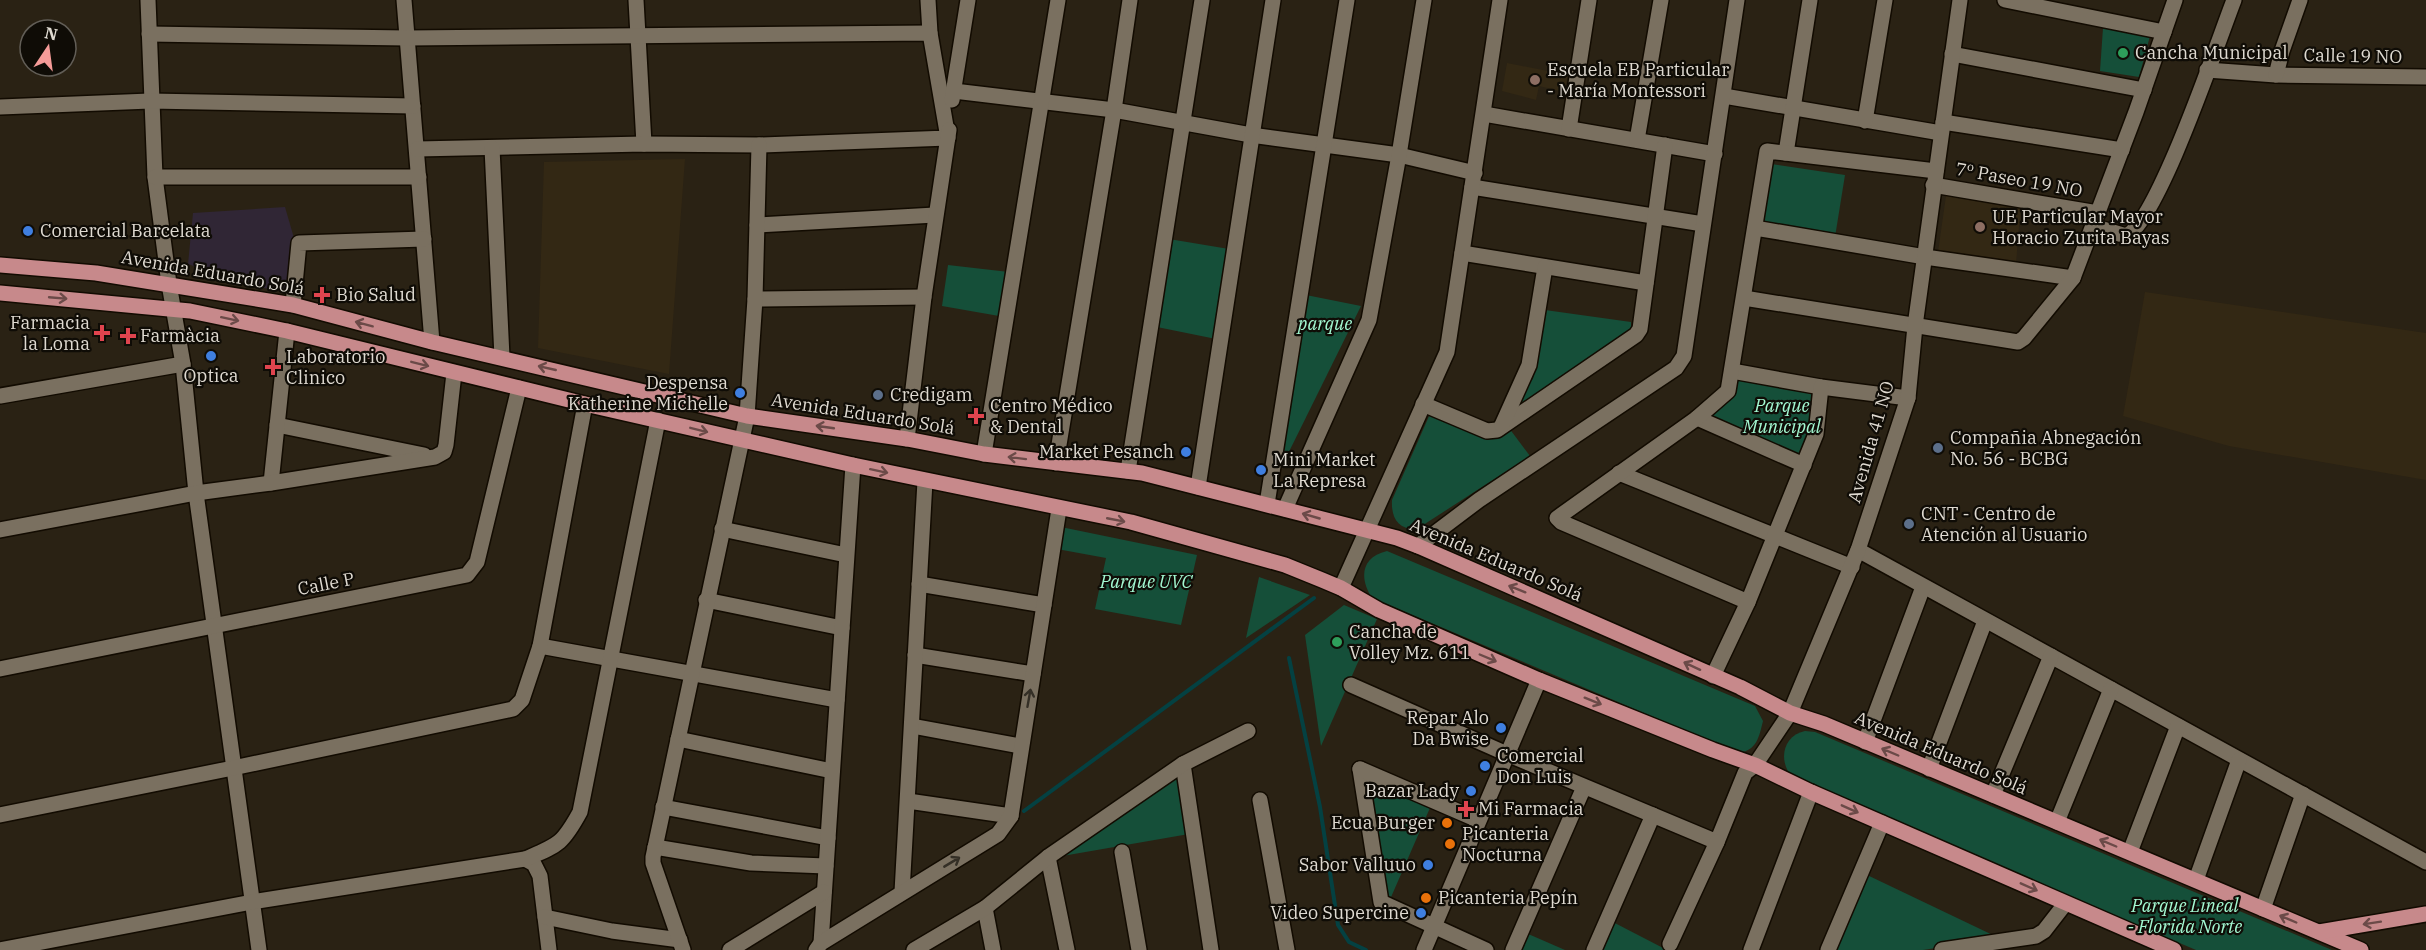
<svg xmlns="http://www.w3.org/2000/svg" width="2426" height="950" font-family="'IBM Plex Serif',serif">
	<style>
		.built { fill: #332814 }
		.medical { fill: #302635 }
		.green { fill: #154f39 }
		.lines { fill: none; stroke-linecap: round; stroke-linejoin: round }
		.stream { stroke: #044142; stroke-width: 4 }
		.minor-casing { stroke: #120b01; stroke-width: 18 }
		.major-casing { stroke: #120b01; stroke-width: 18 }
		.minor { stroke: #7a7060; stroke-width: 15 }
		.major { stroke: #c7898b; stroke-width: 15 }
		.oneway { stroke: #6b4a48 }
		.oneway2 { stroke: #342f26 }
		.leisure-dot { fill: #2e9e5b; stroke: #0f0c06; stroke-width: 2 }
		.education-dot { fill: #8d6e63; stroke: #0f0c06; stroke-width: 2 }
		.shop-dot { fill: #3f7fe0; stroke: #0f0c06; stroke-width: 2 }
		.health-dot { fill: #e0444e; stroke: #0f0c06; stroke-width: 2 }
		.service-dot { fill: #5c6f8a; stroke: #0f0c06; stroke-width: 2 }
		.food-dot { fill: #e8710a; stroke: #0f0c06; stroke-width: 2 }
		.labels { text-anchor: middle; stroke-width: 4.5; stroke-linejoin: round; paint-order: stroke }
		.poi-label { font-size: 18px; fill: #dfdad1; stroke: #0f0c06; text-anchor: start }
		.street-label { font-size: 18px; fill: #dfdad1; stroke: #0f0c06 }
		.park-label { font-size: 18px; font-style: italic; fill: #a3f9d2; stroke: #0f0c06 }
	</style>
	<rect width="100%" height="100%" fill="#2a2214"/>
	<g class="built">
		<polygon points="1507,63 1568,75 1564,92 1539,86 1536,100 1502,91"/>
		<polygon points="685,159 669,374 538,348 544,162"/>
		<polygon points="1947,189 2021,202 2016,264 1938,252"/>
		<polygon points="2145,292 2426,333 2426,480 2229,446 2123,416"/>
	</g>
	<polygon class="medical" points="285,207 294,238 289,293 195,274 196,267 188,264 193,213"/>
	<g class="green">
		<polygon points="2103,28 2150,36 2139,77 2100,71"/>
		<polygon points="1771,164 1845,175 1835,237 1762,225"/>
		<polygon points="1169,239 1229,249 1216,339 1157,327"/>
		<polygon points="948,265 1009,272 999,316 942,306"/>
		<polygon points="1306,295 1361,306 1277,476"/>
		<polygon points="1545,310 1631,322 1631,336 1514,414 1523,386 1533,379"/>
		<polygon points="1735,376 1816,390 1813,431 1801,458 1704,417"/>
		<path d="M 1430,414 L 1486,438 L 1495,438 L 1509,428 L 1530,456 L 1417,529 C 1398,530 1391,518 1392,500 Z"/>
		<polygon points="1061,527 1197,555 1181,625 1095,609 1106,558 1057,549"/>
		<path d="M 1387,551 L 1755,706 L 1763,721 C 1759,737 1757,750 1739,753 L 1372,598 C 1359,578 1361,557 1387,551 Z"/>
		<polygon points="1259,577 1310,595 1246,638"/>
		<polygon points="1344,605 1377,619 1321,746 1305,635"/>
		<path d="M 1805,731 L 1815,732 L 2332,950 L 2196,950 L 1794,779 C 1778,764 1781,736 1805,731 Z"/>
		<polygon points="1364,770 1433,801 1388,904"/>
		<polygon points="1180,772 1189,834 1051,858"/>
		<polygon points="1865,874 1999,938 1923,950 1831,950"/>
		<polygon points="1609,920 1667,950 1598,950"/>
		<polygon points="1526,933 1565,950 1519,950"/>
	</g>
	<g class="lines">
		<g class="stream">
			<polyline points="1289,658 1320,807 1338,925 1349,942 1366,950"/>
			<polyline points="1024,811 1314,598"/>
		</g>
		<g class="minor-casing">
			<g id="minor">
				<polyline points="148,0 155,177 169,284 183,364 196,493 259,950"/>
				<polyline points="404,0 432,342"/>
				<polyline points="636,0 644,144"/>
				<polyline points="928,0 930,33"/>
				<polyline points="2005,0 2164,32"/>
				<polyline points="149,34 407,38 930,33 948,138 759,145 644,144 417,149"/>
				<polyline points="1952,54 2144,90"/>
				<polyline points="2207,70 2276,75 2426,77"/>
				<polyline points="2276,75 2282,51 2300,0"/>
				<polyline points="954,91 1114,110 1251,135 1399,155 1475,173"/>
				<polyline points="1724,96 1941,133"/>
				<polyline points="952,100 968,0"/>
				<polyline points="0,107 150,101 413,106"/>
				<polyline points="1484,114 1715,154"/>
				<polyline points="1865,121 1885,0"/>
				<polyline points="1943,122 2122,150"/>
				<polyline points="1569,129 1589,0"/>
				<polyline points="1637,140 1661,0"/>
				<polyline points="492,148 502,357"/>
				<polyline points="1786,153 1810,0"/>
				<polyline points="155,177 419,177"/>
				<polyline points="1933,185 2098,213"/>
				<polyline points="1472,187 1703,224"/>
				<polyline points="757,225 935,215"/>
				<path d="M 2093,226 L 2126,236 C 2158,221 2218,41 2234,0"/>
				<polyline points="1755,228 1925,257 2073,278"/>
				<polyline points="1462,253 1646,283"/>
				<polyline points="1744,298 2018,342 2024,338 2073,278 2136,112 2175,0"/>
				<polyline points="755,299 924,297"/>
				<polyline points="293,305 299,243 424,239"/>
				<polyline points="1732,371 1821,387 1908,398"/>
				<polyline points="0,396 183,364"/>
				<polyline points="1423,404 1487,431 1497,430 1636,335 1640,329 1665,145"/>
				<polyline points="1697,418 1804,465"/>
				<polyline points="277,425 424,455"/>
				<polyline points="1502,425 1529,365 1545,267"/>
				<polyline points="907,439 924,297 949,130"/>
				<polyline points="984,454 1058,0"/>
				<polyline points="1056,463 1114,110 1130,0"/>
				<polyline points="1128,471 1202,0"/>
				<polyline points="1619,473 1852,567"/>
				<polyline points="271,483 287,331"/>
				<polyline points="1198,487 1273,0"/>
				<polyline points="1267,504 1347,0"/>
				<polyline points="1285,509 1369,320 1399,155 1424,0"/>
				<polyline points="722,529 846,555"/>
				<polyline points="0,530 196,493 271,483 435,457 444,452 446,445 454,373"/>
				<polyline points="1418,546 1479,500 1676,368 1684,356 1737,0"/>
				<polyline points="1858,550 2426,862"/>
				<polyline points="919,584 1044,605"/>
				<polyline points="1341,588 1447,352 1500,0"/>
				<polyline points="706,600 842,628"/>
				<polyline points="1748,602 1561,522 1557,518 1697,418 1728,391 1767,151 1936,171"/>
				<polyline points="540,646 837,700"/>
				<polyline points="915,655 1033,674"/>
				<polyline points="0,669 467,575 477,562 519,388"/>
				<polyline points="1713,676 1748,602 1816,434 1821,387"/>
				<polyline points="1351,685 1507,754 1717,842 1745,773 1755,765 1790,713 1858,550 1908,398 1915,326 1960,0"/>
				<polyline points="912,726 1020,746"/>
				<polyline points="678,739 832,771"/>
				<polyline points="1865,742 1923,587"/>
				<polyline points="1183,764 1211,950"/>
				<polyline points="1360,769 1381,902 1486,950"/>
				<polyline points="1360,769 1478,820"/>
				<polyline points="1929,769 1985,621"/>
				<polyline points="1993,795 2051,656"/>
				<polyline points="1260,800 1287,950"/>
				<polyline points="908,801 1011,816"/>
				<polyline points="663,807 828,838"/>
				<polyline points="0,815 233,768 513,709 522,700 540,646 585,404"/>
				<polyline points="2057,822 2111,689"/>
				<polyline points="655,847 751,863 826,866"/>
				<polyline points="1122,852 1139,950"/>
				<polyline points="2130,852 2178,726"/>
				<polyline points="1048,857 1067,950"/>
				<polyline points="525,859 534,864 540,876 549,950"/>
				<polyline points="2196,880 2239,760"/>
				<polyline points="902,892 925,481"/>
				<polyline points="985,908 993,950"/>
				<polyline points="2263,909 2303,794"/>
				<polyline points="545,917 612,931 680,940"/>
				<polyline points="821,943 853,465"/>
				<polyline points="1670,944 1717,842"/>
				<path d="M 0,950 L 252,902 L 525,859 C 558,845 562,845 580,812 L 658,420"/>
				<polyline points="683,950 653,863 653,857 747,416 755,299 759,145"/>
				<polyline points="730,950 824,892"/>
				<polyline points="816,950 821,943 998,834 1011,816 1059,509"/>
				<polyline points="914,950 985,908 1048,857 1183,764 1248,731"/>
				<polyline points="1424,950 1539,680"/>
				<polyline points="1513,950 1584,787"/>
				<polyline points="1594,950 1653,815"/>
				<polyline points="1751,950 1811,792"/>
				<polyline points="1828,950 1882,823"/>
				<polyline points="1942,950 2036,936 2044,931 2065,904"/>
			</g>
		</g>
		<g class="major-casing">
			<g id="major">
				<polyline points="0,265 96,273 293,305 432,342 747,416 907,439 984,454 1142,473 1397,538 1418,546 1740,687 1790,713 1824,724 2361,950"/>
				<polyline points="0,293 190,311 287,331 585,404 853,465 1131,522 1285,565 1322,580 1341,588 1379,610 1539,680 1713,750 1755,765 1811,792 2174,950"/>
				<polyline points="2319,932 2426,914"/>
			</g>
		</g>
		<use href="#minor" class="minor"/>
		<use href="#major" class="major"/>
	</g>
	<defs><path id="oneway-shaft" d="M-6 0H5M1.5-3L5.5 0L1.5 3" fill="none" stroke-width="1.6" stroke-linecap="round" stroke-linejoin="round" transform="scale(1.5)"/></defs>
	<g class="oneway">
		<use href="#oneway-shaft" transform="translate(58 298) rotate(5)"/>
		<use href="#oneway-shaft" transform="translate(230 319) rotate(12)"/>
		<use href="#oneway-shaft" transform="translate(364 324) rotate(-165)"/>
		<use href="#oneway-shaft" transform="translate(420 364) rotate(14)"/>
		<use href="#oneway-shaft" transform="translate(547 368) rotate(-167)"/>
		<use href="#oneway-shaft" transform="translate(825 427) rotate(-172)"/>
		<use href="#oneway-shaft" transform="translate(699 430) rotate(14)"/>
		<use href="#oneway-shaft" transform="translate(1017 458) rotate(-173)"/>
		<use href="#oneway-shaft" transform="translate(879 471) rotate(12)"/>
		<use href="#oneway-shaft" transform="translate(1311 516) rotate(-164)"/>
		<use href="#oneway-shaft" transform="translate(1116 520) rotate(11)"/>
		<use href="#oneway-shaft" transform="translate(1517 589) rotate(-158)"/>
		<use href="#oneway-shaft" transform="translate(1488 658) rotate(23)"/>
		<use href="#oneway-shaft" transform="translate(1692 666) rotate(-155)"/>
		<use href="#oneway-shaft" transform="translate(1593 701) rotate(22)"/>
		<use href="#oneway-shaft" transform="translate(1890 752) rotate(-157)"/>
		<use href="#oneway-shaft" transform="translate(1850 809) rotate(24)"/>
		<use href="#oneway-shaft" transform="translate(2108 843) rotate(-157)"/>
		<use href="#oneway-shaft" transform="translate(2029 887) rotate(24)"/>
		<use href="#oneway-shaft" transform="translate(2288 919) rotate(-157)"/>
		<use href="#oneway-shaft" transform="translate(2372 923) rotate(171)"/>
	</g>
	<g class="oneway2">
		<use href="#oneway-shaft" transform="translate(1029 698) rotate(-80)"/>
		<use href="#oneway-shaft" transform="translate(952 862) rotate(-31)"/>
	</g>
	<g class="leisure-dot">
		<circle cx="2123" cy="53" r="6"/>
		<circle cx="1337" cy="642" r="6"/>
	</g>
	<g class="education-dot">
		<circle cx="1535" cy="80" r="6"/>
		<circle cx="1980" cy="227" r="6"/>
	</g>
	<g class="shop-dot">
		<circle cx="28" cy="231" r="6"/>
		<circle cx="211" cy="356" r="6"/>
		<circle cx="740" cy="393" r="6"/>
		<circle cx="1186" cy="452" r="6"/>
		<circle cx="1261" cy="470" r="6"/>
		<circle cx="1501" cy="728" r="6"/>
		<circle cx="1485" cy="766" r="6"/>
		<circle cx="1471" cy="791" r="6"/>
		<circle cx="1428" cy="865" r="6"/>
		<circle cx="1421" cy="913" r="6"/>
	</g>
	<g class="health-dot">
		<path d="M319 286h6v6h6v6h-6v6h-6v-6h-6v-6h6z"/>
		<path d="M99 324h6v6h6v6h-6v6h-6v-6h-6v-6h6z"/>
		<path d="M125 327h6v6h6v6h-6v6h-6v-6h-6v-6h6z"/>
		<path d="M270 358h6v6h6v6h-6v6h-6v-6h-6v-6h6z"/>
		<path d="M973 407h6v6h6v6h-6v6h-6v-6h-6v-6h6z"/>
		<path d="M1463 800h6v6h6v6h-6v6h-6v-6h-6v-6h6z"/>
	</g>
	<g class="service-dot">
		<circle cx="878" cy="395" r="6"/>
		<circle cx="1938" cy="448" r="6"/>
		<circle cx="1909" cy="524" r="6"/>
	</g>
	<g class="food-dot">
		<circle cx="1447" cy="823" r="6"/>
		<circle cx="1450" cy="844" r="6"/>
		<circle cx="1426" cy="898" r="6"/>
	</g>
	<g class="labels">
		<g class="poi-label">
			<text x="2135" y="59">Cancha Municipal</text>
			<text x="1547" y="76">Escuela EB Particular<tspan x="1547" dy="21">- María Montessori</tspan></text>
			<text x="1992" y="223">UE Particular Mayor<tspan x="1992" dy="21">Horacio Zurita Bayas</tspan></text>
			<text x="40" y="237">Comercial Barcelata</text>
			<text x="336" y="301">Bio Salud</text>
			<text x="90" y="329" text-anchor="end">Farmacia<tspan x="90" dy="21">la Loma</tspan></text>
			<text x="140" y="342">Farmàcia</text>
			<text x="286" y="363">Laboratorio<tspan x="286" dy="21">Clinico</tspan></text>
			<text x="211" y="382" text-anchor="middle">Optica</text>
			<text x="728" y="389" text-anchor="end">Despensa<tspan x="728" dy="21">Katherine Michelle</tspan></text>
			<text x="890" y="401">Credigam</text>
			<text x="990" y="412">Centro Médico<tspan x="990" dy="21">&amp; Dental</tspan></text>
			<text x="1950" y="444">Compañia Abnegación<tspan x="1950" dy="21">No. 56 - BCBG</tspan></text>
			<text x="1174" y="458" text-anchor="end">Market Pesanch</text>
			<text x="1273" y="466">Mini Market<tspan x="1273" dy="21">La Represa</tspan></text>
			<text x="1921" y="520">CNT - Centro de<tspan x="1921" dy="21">Atención al Usuario</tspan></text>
			<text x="1349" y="638">Cancha de<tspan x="1349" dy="21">Volley Mz. 611</tspan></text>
			<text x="1489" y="724" text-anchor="end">Repar Alo<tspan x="1489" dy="21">Da Bwise</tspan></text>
			<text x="1497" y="762">Comercial<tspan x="1497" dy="21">Don Luis</tspan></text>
			<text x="1459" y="797" text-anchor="end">Bazar Lady</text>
			<text x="1478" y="815">Mi Farmacia</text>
			<text x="1435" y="829" text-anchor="end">Ecua Burger</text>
			<text x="1462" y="840">Picanteria<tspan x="1462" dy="21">Nocturna</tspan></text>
			<text x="1416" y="871" text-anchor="end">Sabor Valluuo</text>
			<text x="1438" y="904">Picanteria Pepín</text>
			<text x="1409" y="919" text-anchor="end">Video Supercine</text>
		</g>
		<g class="street-label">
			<text transform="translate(2353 56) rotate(1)" y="6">Calle 19 NO</text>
			<text transform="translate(2019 180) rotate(10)" y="6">7º Paseo 19 NO</text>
			<text transform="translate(213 273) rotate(10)" y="6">Avenida Eduardo Solá</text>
			<text transform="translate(863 414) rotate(9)" y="6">Avenida Eduardo Solá</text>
			<text transform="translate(1871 442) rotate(-74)" y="6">Avenida 41 NO</text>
			<text transform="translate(1496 560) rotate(23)" y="6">Avenida Eduardo Solá</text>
			<text transform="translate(326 584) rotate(-11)" y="6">Calle P</text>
			<text transform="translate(1941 753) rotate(23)" y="6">Avenida Eduardo Solá</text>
		</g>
		<g class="park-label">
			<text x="1325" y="330">parque</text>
			<text x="1782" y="412">Parque<tspan x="1782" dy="21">Municipal</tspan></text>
			<text x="1146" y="588">Parque UVC</text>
			<text x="2185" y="912">Parque Lineal<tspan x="2185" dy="21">- Florida Norte</tspan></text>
		</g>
	</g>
	<g transform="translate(48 48) rotate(13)"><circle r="28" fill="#0f0c06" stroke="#625e57" stroke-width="1.5"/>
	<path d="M0-4.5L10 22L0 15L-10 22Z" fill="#f59b98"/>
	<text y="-9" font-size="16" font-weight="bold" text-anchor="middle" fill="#dfdad1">N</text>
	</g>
</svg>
